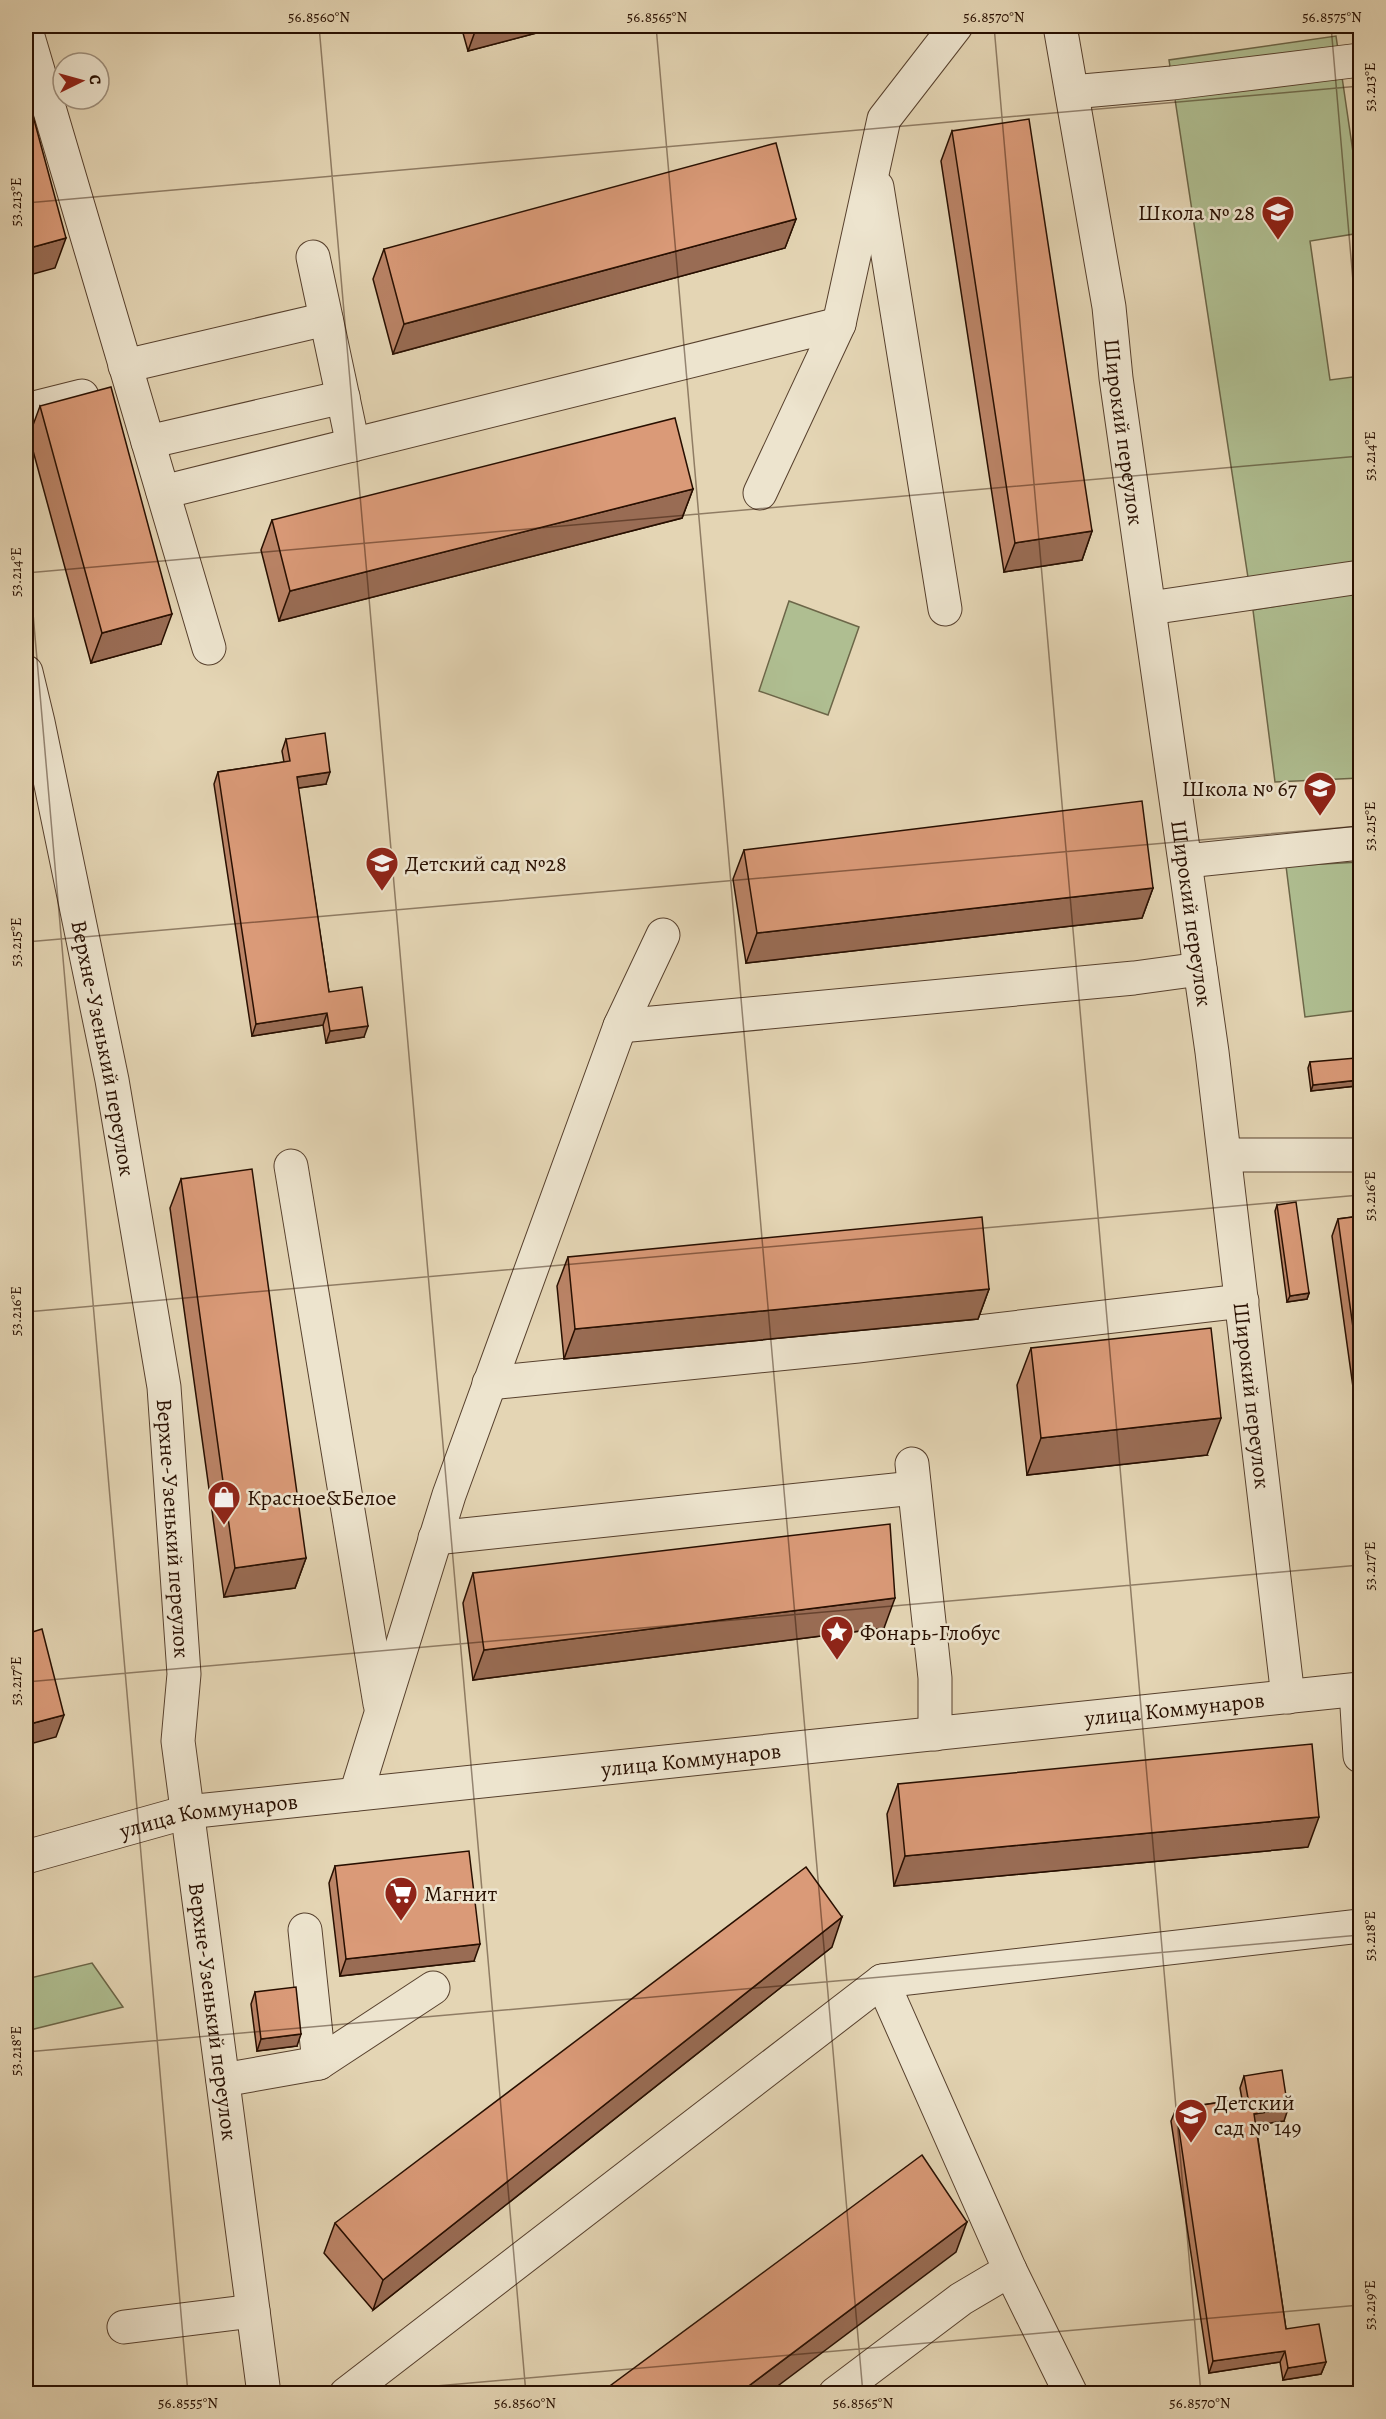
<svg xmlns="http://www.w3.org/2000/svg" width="1386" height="2419" font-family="Alegreya,serif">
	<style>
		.green { fill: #afbe91; stroke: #6c6648; stroke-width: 1.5 }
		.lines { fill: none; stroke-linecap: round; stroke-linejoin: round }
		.minor-casing { stroke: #57402d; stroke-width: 35 }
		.minor { stroke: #ede4ce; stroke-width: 33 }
		.wall { fill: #bb8467; stroke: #280f00; stroke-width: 1.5 }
		.shaded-wall { fill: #996c54; stroke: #280f00; stroke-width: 1.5 }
		.building { fill: #da9a78; stroke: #280f00; stroke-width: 1.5 }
		.ticks { fill: none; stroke: #280f00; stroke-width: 1.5; stroke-opacity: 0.45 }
		.labels { text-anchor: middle; stroke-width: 5; stroke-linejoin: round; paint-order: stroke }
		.poi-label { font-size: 22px; fill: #280f00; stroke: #ede4ce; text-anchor: start }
		.street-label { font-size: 22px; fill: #280f00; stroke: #ede4ce }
		.neatline { fill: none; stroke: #280f00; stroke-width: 2 }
		.ticks-label { font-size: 15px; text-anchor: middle; fill: #280f00 }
	</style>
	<rect width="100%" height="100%" fill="#e4d5b4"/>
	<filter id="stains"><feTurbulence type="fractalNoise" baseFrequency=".00333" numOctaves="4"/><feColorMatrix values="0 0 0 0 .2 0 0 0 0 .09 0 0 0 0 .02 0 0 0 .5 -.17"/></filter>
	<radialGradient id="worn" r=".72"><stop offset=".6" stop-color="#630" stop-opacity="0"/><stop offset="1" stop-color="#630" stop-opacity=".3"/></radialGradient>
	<g class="green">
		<polygon points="1336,36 1360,200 1360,233 1310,241 1330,380 1360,376 1360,568 1249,584 1169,60"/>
		<polygon points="1360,592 1360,778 1275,782 1253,610"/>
		<polygon points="789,601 859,627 828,715 759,691"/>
		<polygon points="1360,862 1360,1010 1305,1017 1286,866"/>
		<polygon points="92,1963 123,2007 26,2031 26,1979"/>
	</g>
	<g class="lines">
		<g class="minor-casing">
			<g id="minor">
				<path id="s1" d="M 1060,26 L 1109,307 L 1116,378 L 1212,1052 L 1288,1697"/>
				<polyline points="26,30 209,648"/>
				<polyline points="1072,92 1172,83 1360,60"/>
				<polyline points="877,187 945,609"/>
				<polyline points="313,257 353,445"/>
				<polyline points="125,366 326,319"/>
				<polyline points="26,410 82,396"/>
				<polyline points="148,442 343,397"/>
				<polyline points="163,492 839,324"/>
				<polyline points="760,493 839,324 884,119 956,26"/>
				<polyline points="1150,608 1360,577"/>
				<path id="s2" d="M 26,672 L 38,722 L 112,1080 L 164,1387 L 184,1674 L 178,1741 L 264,2394"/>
				<polyline points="1186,861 1360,843"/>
				<polyline points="620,1026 1134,978 1200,969"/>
				<polyline points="1225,1155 1360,1155"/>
				<polyline points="291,1166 380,1704"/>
				<polyline points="489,1383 858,1346 1242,1301"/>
				<polyline points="912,1464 935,1678 935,1734"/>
				<polyline points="435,1538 914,1488"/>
				<polyline points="1356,1690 1360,1756"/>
				<polyline points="356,1794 449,1495 620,1026 663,935"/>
				<path id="s3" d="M 26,1857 L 187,1812 L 1360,1689"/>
				<polyline points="305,1930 319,2063"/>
				<polyline points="882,1981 1010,2270 1071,2394"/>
				<polyline points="223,2080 319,2063 433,1988"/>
				<polyline points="124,2327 253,2311"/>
				<polyline points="346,2394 882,1981 1360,1926"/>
				<polyline points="835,2394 961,2299 1010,2270"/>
			</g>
		</g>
		<use href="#minor" class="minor"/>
	</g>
	<g class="wall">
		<polygon points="461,26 563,26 468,51"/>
		<polygon points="952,131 1092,531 1082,560 1004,572 941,161"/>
		<polygon points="796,219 785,248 393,354 373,279 384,249"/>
		<polygon points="40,406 161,644 91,663 29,436"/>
		<polygon points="693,489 682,518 279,621 261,550 272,520"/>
		<polygon points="286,739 326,784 298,788 329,992 364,1037 326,1043 323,1025 252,1036 214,784 218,772 284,762 282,751"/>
		<polygon points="744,850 1153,888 1142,918 746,963 733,879"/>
		<polygon points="1359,1058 1360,1058 1360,1087 1357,1064"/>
		<polygon points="1310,1062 1359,1080 1356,1086 1311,1091 1308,1068"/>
		<polygon points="181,1179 306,1558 295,1588 224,1597 170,1208"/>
		<polygon points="1277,1205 1309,1293 1307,1299 1287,1302 1275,1211"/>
		<polygon points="1360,1216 1360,1423 1358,1423 1332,1236 1338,1219"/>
		<polygon points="568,1257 989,1289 978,1319 564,1359 557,1286"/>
		<polygon points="1031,1348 1207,1455 1027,1475 1017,1385"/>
		<polygon points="473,1573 884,1628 473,1680 463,1603"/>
		<polygon points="898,1784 1308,1847 894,1886 887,1814"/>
		<polygon points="335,1866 474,1961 340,1976 329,1883"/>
		<polygon points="832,1947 373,2310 324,2253 335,2223"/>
		<polygon points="255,1992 297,2046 257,2051 251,2004"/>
		<polygon points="1244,2076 1284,2121 1256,2125 1286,2329 1326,2362 1321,2374 1283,2380 1280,2362 1209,2373 1171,2121 1176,2109 1242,2099 1240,2088"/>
	</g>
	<g class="shaded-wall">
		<polygon points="369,26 382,26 368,30"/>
		<polygon points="477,26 563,26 468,51"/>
		<polygon points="796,219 785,248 393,354 404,324"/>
		<polygon points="66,238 55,268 26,276 26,249"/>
		<polygon points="693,489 682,518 279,621 290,591"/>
		<polygon points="1092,531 1082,560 1004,572 1015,543"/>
		<polygon points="172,614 161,644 91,663 102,633"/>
		<polygon points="330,772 326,784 292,789 297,777"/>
		<polygon points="1153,888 1142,918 746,963 757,933"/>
		<polygon points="327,1013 323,1025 252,1036 256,1024"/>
		<polygon points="368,1026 364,1037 326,1043 330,1031"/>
		<polygon points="1359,1080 1356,1086 1311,1091 1313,1085"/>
		<polygon points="989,1289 978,1319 564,1359 575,1329"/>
		<polygon points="1309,1293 1307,1299 1287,1302 1290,1296"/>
		<polygon points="1221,1418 1207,1455 1027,1475 1041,1438"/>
		<polygon points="306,1558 295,1588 224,1597 235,1568"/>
		<polygon points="895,1598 884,1628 473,1680 484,1650"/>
		<polygon points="64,1715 56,1737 26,1745 26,1725"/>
		<polygon points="1319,1817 1308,1847 894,1886 905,1856"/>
		<polygon points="842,1917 832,1947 373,2310 383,2280"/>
		<polygon points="480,1944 474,1961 340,1976 346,1959"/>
		<polygon points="301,2034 297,2046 257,2051 261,2039"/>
		<polygon points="1288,2109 1284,2121 1250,2126 1254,2114"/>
		<polygon points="967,2222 956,2252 767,2394 738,2394"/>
		<polygon points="1285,2351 1280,2362 1209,2373 1213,2361"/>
		<polygon points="1326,2362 1321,2374 1283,2380 1288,2368"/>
	</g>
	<g class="building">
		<polygon points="26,90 66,238 26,249"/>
		<polygon points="1029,119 1092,531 1015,543 952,131"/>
		<polygon points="776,143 796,219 404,324 384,249"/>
		<polygon points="111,387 172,614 102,633 40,406"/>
		<polygon points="675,418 693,489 290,591 272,520"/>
		<polygon points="325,733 330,772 297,777 329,992 362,987 368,1026 330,1031 327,1013 256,1024 218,772 290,761 286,739"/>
		<polygon points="1142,801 1153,888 757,933 744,850"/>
		<polygon points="1356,1058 1359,1080 1313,1085 1310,1062"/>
		<polygon points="252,1169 306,1558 235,1568 181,1179"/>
		<polygon points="1296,1202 1309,1293 1290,1296 1277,1205"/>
		<polygon points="1360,1216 1360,1378 1338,1219"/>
		<polygon points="982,1217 989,1289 575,1329 568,1257"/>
		<polygon points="1211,1328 1221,1418 1041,1438 1031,1348"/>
		<polygon points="890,1524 895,1598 484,1650 473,1573"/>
		<polygon points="42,1629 64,1715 26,1725 26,1634"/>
		<polygon points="1312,1744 1319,1817 905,1856 898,1784"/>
		<polygon points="469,1851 480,1944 346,1959 335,1866"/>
		<polygon points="806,1867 842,1917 383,2280 335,2223"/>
		<polygon points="296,1987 301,2034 261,2039 255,1992"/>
		<polygon points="1282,2070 1288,2109 1254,2114 1286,2329 1319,2324 1326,2362 1288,2368 1285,2351 1213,2361 1176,2109 1248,2098 1244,2076"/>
		<polygon points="922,2155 967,2222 738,2394 599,2394"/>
		<polygon points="123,2388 124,2394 104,2394"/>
	</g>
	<path class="ticks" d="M 319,26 L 526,2394M 656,26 L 863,2394M 994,26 L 1201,2394M 1331,26 L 1360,362M 26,203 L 1360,86M 26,533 L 188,2394M 26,573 L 1360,456M 26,942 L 1360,826M 26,1312 L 1360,1195M 26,1682 L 1360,1565M 26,2052 L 1360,1935M 345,2394 L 1360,2305"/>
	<defs>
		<g id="school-pin" transform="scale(1.725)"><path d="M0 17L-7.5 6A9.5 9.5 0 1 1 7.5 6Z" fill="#8f2418" stroke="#ede4ce"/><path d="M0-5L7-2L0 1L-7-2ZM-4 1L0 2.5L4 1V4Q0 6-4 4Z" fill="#fff"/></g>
		<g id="shop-pin" transform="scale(1.725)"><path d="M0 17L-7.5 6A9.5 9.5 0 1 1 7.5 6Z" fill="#8f2418" stroke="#ede4ce"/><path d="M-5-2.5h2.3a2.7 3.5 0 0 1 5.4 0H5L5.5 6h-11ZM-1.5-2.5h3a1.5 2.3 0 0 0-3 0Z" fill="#fff"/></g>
		<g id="sight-pin" transform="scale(1.725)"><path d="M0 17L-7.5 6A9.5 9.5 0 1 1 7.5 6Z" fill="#8f2418" stroke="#ede4ce"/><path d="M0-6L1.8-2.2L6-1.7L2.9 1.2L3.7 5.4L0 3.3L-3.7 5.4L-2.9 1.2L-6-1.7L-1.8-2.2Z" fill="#fff"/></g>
		<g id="supermarket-pin" transform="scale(1.725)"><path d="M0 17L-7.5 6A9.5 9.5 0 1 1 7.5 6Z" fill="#8f2418" stroke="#ede4ce"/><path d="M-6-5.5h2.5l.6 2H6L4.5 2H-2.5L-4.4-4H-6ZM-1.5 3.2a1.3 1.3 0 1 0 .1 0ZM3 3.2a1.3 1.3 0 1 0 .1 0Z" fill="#fff"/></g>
	</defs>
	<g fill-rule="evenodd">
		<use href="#school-pin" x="1278" y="212"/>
		<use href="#school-pin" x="1320" y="788"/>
		<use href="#school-pin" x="382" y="863"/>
		<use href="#shop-pin" x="224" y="1497"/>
		<use href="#sight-pin" x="837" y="1632"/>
		<use href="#supermarket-pin" x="401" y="1893"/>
		<use href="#school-pin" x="1191" y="2115"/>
	</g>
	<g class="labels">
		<g class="poi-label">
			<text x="1255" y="220" text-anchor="end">Школа № 28</text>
			<text x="1297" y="796" text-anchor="end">Школа № 67</text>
			<text x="405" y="871">Детский сад №28</text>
			<text x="247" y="1505">Красное&amp;Белое</text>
			<text x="860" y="1640">Фонарь-Глобус</text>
			<text x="424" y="1901">Магнит</text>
			<text x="1214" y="2110">Детский<tspan x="1214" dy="25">сад № 149</tspan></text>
		</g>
		<g class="street-label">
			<text dy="8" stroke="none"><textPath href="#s1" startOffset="411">Широкий переулок</textPath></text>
			<text dy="8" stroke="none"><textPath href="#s1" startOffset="897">Широкий переулок</textPath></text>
			<text dy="8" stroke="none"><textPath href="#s2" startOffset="384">Верхне-Узенький переулок</textPath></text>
			<text dy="8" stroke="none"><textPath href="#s1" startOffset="1383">Широкий переулок</textPath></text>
			<text dy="8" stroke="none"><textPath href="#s2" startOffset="870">Верхне-Узенький переулок</textPath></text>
			<text dy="8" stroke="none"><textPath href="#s3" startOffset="1160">улица Коммунаров</textPath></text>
			<text dy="8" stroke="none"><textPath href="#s3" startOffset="674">улица Коммунаров</textPath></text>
			<text dy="8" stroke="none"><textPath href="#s3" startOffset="188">улица Коммунаров</textPath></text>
			<text dy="8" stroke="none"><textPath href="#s2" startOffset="1356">Верхне-Узенький переулок</textPath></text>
		</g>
	</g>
	<rect width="1386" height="2419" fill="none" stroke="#e4d5b4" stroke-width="66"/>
	<g transform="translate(81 81) rotate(85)"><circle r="28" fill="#ede4ce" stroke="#9e8f7c" stroke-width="1.5"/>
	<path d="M0-4.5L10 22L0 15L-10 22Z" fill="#8f2418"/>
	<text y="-9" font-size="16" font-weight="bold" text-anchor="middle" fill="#280f00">С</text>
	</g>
	<rect x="33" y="33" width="1320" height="2353" class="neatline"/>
	<g class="ticks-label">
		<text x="319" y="22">56.8560°N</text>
		<text x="657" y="22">56.8565°N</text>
		<text x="994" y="22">56.8570°N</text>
		<text x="1332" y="22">56.8575°N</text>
		<text transform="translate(1370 87) rotate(-90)" y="5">53.213°E</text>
		<text transform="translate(16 202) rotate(-90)" y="5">53.213°E</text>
		<text transform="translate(1370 456) rotate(-90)" y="5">53.214°E</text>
		<text transform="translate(16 572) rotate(-90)" y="5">53.214°E</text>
		<text transform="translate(1370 826) rotate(-90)" y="5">53.215°E</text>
		<text transform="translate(16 942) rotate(-90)" y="5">53.215°E</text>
		<text transform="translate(1370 1196) rotate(-90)" y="5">53.216°E</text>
		<text transform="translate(16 1311) rotate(-90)" y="5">53.216°E</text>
		<text transform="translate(1370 1566) rotate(-90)" y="5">53.217°E</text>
		<text transform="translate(16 1681) rotate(-90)" y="5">53.217°E</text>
		<text transform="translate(1370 1936) rotate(-90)" y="5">53.218°E</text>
		<text transform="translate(16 2051) rotate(-90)" y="5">53.218°E</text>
		<text transform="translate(1370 2305) rotate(-90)" y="5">53.219°E</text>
		<text x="188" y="2408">56.8555°N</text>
		<text x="525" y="2408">56.8560°N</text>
		<text x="863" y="2408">56.8565°N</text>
		<text x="1200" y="2408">56.8570°N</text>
	</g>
	<rect width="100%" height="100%" filter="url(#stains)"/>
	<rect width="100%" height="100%" fill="url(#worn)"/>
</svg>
